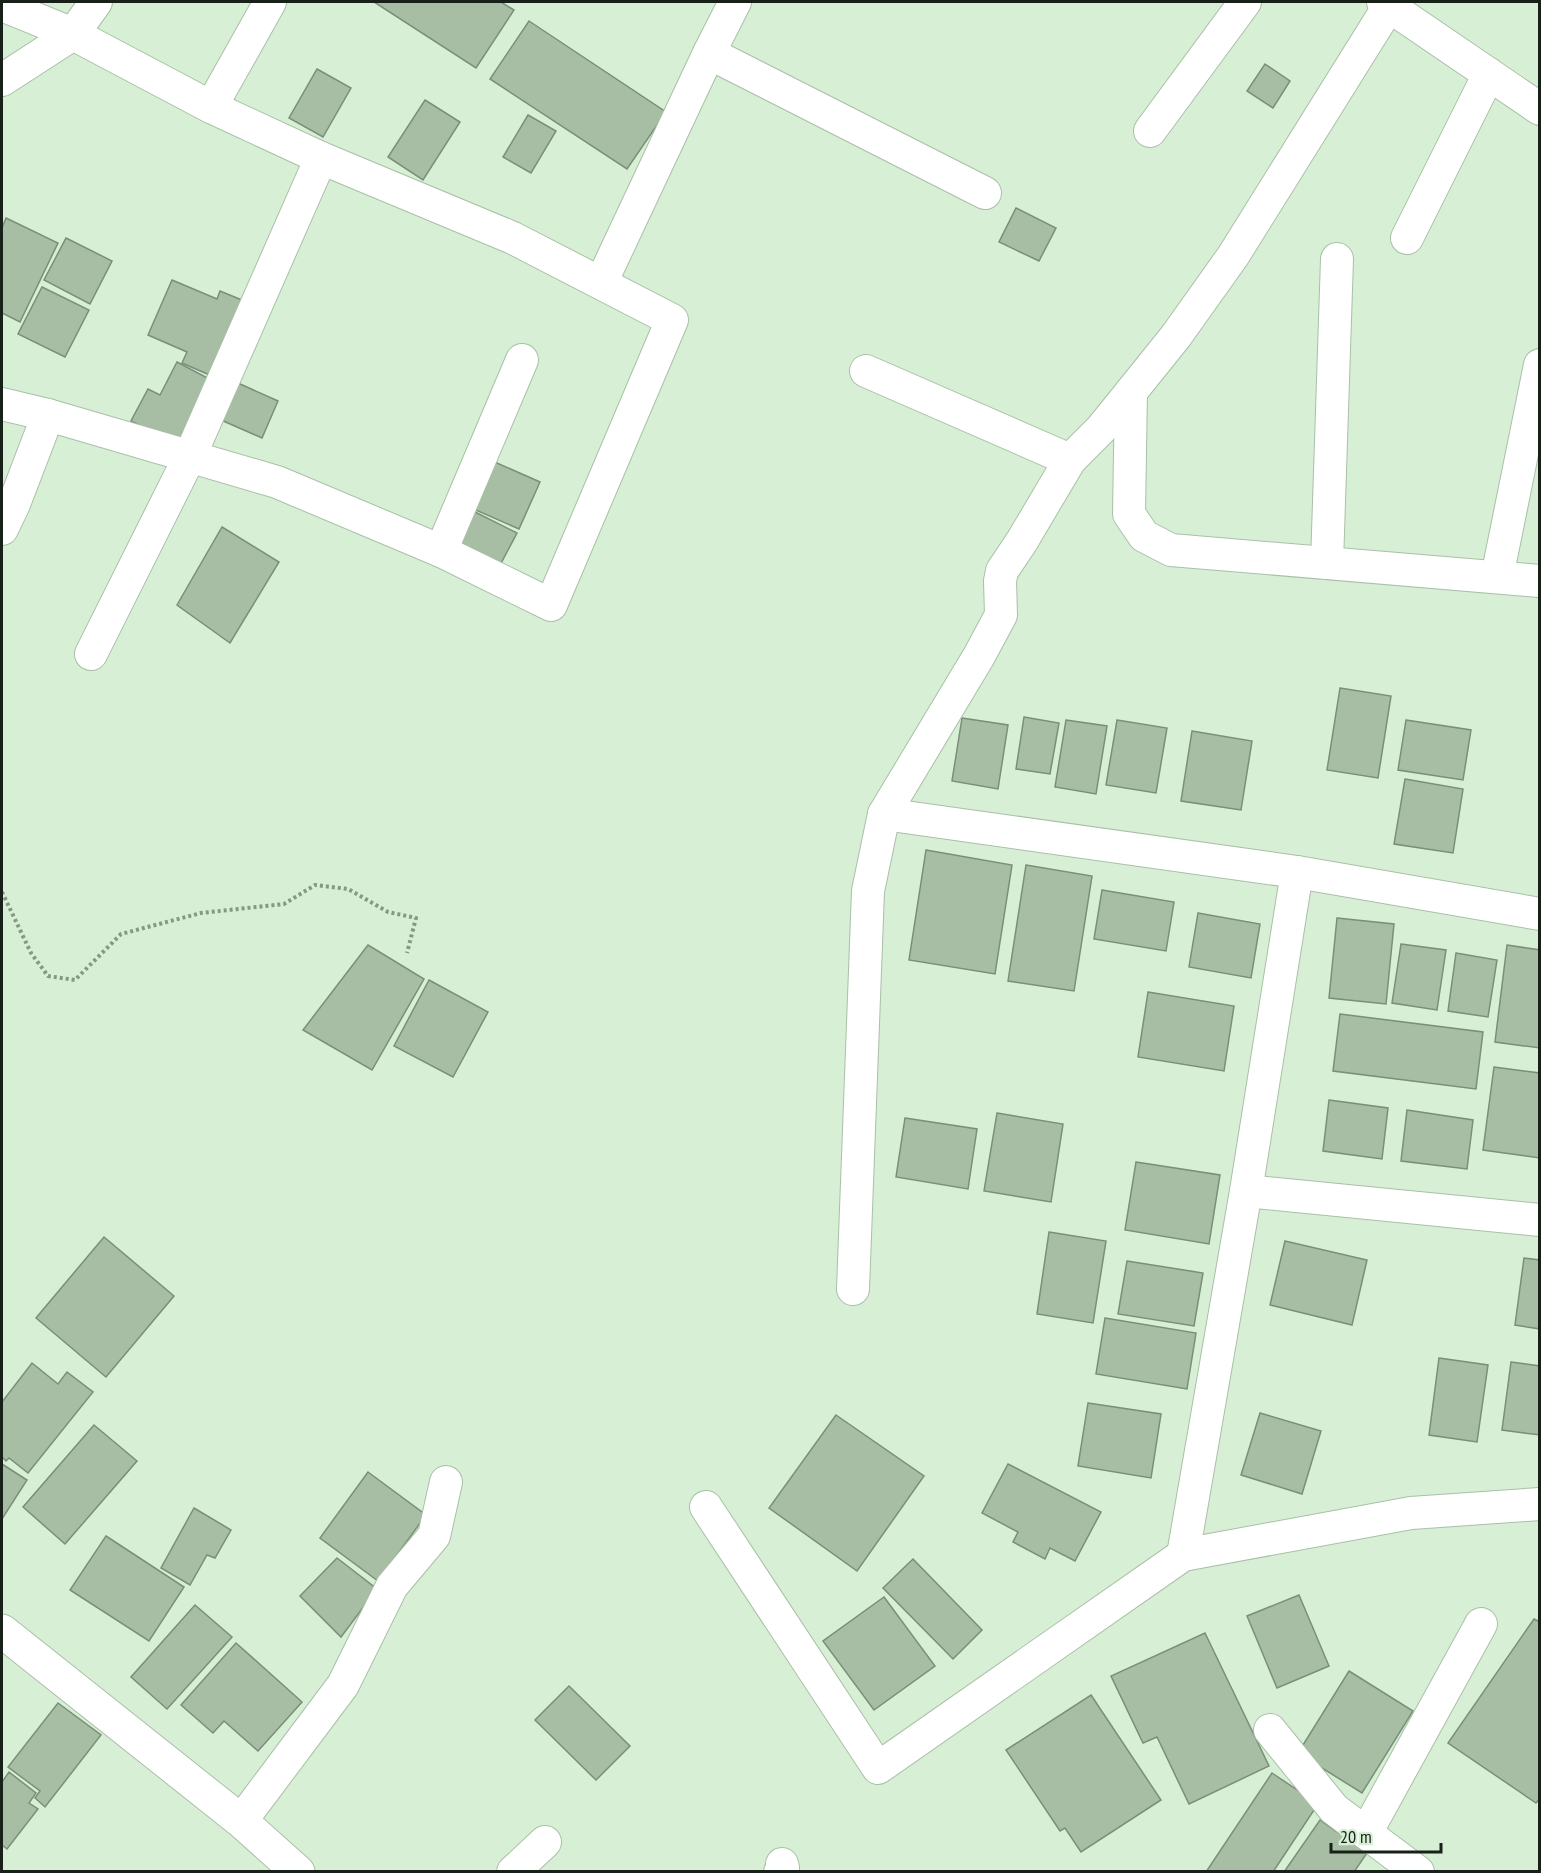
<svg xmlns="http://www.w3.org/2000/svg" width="1541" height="1873" font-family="'PT Sans Narrow',sans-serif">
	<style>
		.building { fill: #a7bea5; stroke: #798f78; stroke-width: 1.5 }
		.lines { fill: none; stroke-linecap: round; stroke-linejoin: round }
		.street-casing { stroke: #a9c0a7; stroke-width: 34 }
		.secondary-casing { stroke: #a9c0a7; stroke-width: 35 }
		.path { stroke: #869885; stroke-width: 4; stroke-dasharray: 3 3; stroke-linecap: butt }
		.street { stroke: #fff; stroke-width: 32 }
		.secondary { stroke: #fff; stroke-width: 33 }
	</style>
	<rect width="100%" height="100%" fill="#d7efd5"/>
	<g class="building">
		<polygon points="374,2 501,2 514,10 476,68"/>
		<polygon points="529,21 666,112 627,169 490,79"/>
		<polygon points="1265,64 1290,81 1273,108 1247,91"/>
		<polygon points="317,69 351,88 323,137 289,118"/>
		<polygon points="425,100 460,122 423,180 388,157"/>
		<polygon points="528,115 556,131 531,173 503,157"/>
		<polygon points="1016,208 1056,228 1039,261 999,242"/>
		<polygon points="6,218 58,243 20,322 2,313 2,228"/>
		<polygon points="66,238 112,261 90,304 44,280"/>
		<polygon points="172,280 217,299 220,291 254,305 221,380 182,363 187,352 148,335"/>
		<polygon points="42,287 89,310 65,357 18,334"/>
		<polygon points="177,362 217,383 184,448 131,421 148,389 160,395"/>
		<polygon points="229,379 278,401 262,438 212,416"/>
		<polygon points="490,460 540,482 519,529 469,507"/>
		<polygon points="471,510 517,533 498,569 452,546"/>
		<polygon points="222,527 279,562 230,643 177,605"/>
		<polygon points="1340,688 1391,696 1378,778 1327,770"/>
		<polygon points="1024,717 1059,723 1050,774 1016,769"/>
		<polygon points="962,718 1008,725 998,789 952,781"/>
		<polygon points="1066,720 1107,726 1096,794 1055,787"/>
		<polygon points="1117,720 1167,728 1156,793 1106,785"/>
		<polygon points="1406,720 1471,730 1463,780 1398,770"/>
		<polygon points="1192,731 1252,741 1241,810 1181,801"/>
		<polygon points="1405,779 1463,789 1453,853 1394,844"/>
		<polygon points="926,850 1012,865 995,974 909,960"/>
		<polygon points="1026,865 1092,876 1074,991 1008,981"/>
		<polygon points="1102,890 1174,902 1166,951 1094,939"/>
		<polygon points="1198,913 1260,924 1251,978 1189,967"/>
		<polygon points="1337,918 1394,924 1386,1004 1329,998"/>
		<polygon points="1401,944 1446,950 1437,1010 1392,1003"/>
		<polygon points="368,945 424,979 372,1070 303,1030"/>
		<polygon points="1507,945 1540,950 1540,1048 1495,1042"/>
		<polygon points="1456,953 1497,960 1488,1017 1448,1011"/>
		<polygon points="429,980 488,1012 453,1077 394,1046"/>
		<polygon points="1148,992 1234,1006 1224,1071 1138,1057"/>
		<polygon points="1340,1014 1483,1032 1476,1089 1333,1071"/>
		<polygon points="1494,1067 1540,1073 1540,1158 1483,1150"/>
		<polygon points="1329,1100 1388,1108 1382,1159 1323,1151"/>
		<polygon points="1407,1110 1473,1120 1467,1169 1401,1161"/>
		<polygon points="997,1113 1063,1124 1051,1202 984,1191"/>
		<polygon points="905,1118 977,1129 968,1189 896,1177"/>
		<polygon points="1136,1162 1220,1175 1209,1244 1125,1230"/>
		<polygon points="1049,1232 1106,1241 1093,1323 1037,1314"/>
		<polygon points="104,1237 174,1296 106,1377 36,1318"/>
		<polygon points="1285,1241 1367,1260 1352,1325 1270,1305"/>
		<polygon points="1524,1258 1540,1260 1540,1329 1515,1325"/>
		<polygon points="1127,1261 1203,1273 1194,1326 1118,1314"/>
		<polygon points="1105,1318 1196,1333 1187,1389 1096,1374"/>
		<polygon points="1439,1358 1488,1365 1477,1442 1429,1435"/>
		<polygon points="1511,1362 1540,1366 1540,1435 1502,1430"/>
		<polygon points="32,1363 58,1384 67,1372 93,1392 28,1473 9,1458 6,1461 2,1457 2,1402"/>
		<polygon points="1088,1403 1161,1414 1151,1478 1078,1466"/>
		<polygon points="1260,1413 1321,1431 1302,1494 1241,1475"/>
		<polygon points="836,1415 924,1476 857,1571 769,1508"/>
		<polygon points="94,1425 137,1461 65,1544 23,1507"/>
		<polygon points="2,1464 27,1480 2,1519"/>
		<polygon points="1008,1464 1101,1512 1075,1561 1050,1548 1045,1559 1013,1542 1018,1532 982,1513"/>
		<polygon points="368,1472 426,1515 378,1581 320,1538"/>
		<polygon points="194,1508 231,1530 215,1558 207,1555 190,1585 161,1568"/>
		<polygon points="106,1536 184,1587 149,1641 70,1590"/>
		<polygon points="337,1558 377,1589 341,1637 300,1596"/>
		<polygon points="913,1559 982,1630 953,1659 883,1588"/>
		<polygon points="1299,1595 1329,1666 1277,1688 1247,1616"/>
		<polygon points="884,1597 935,1666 874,1710 823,1641"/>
		<polygon points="195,1605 232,1637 167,1709 131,1677"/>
		<polygon points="1534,1619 1540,1622 1540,1798 1536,1803 1448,1743"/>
		<polygon points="1205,1633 1269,1766 1189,1804 1157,1737 1143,1743 1111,1676"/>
		<polygon points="236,1643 302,1702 258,1751 224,1721 213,1733 181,1705"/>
		<polygon points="1349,1671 1413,1711 1362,1793 1298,1753"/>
		<polygon points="569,1686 630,1746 596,1780 535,1720"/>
		<polygon points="1091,1695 1161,1800 1081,1852 1065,1828 1060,1831 1006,1750"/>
		<polygon points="58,1703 101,1735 45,1807 35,1798 40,1791 8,1767"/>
		<polygon points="9,1772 36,1793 29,1803 38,1809 7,1849 2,1845 2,1782"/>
		<polygon points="1272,1773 1318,1804 1273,1872 1206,1872"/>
		<polygon points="1320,1820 1367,1853 1354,1872 1284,1872"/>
	</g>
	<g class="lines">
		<g class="street-casing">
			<g id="street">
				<polyline points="1383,2 1540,109"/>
				<polyline points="2,5 73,34 211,107 321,158 513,238 672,320 551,605 441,551 277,482 48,415 2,404"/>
				<polyline points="709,53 985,193"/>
				<polyline points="2,80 73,34 96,2"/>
				<polyline points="211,107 270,2"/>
				<polyline points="1150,131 1245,2"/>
				<polyline points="1407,238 1489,74"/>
				<polyline points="601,283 709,53 735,2"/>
				<polyline points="866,371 1070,460"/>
				<polyline points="1131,392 1129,514 1144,536 1171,550 1540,581"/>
				<polyline points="2,529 14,504 48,415"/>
				<polyline points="441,551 522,360"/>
				<polyline points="1327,563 1337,259"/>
				<polyline points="1497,577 1540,365"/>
				<polyline points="91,654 190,456 321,158"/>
				<polyline points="884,814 1297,872 1540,914"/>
				<polyline points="1246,1191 1540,1220"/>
				<polyline points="853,1289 868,891 884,814 979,656 1001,615 1000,581 1002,571 1022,541 1070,460 1101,429 1131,392 1176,336 1233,256 1389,6"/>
				<polyline points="706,1507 878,1768 1183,1555 1411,1513 1540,1504"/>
				<polyline points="1183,1555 1246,1191 1297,872"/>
				<polyline points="1270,1730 1334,1809 1418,1872"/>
				<polyline points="241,1821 343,1685 392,1586 434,1536 446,1482"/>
				<polyline points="1366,1833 1481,1624"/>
				<polyline points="513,1872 545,1842"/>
				<polyline points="780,1872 783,1868 782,1864"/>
			</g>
		</g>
		<g class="secondary-casing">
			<polyline id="secondary" points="2,1631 241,1821 298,1872"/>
		</g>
		<polyline class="path" points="2,892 31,953 48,976 75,980 121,934 201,913 284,904 315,885 348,889 388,912 416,918 407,953"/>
		<use href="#street" class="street"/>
		<use href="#secondary" class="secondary"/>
	</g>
	<rect width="1541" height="1873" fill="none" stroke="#182118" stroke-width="6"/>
	<path d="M1331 1843v9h110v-9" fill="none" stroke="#182118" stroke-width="3"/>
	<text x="1340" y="1843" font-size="18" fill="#182118" stroke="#d7efd5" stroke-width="4.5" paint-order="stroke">20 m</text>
</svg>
